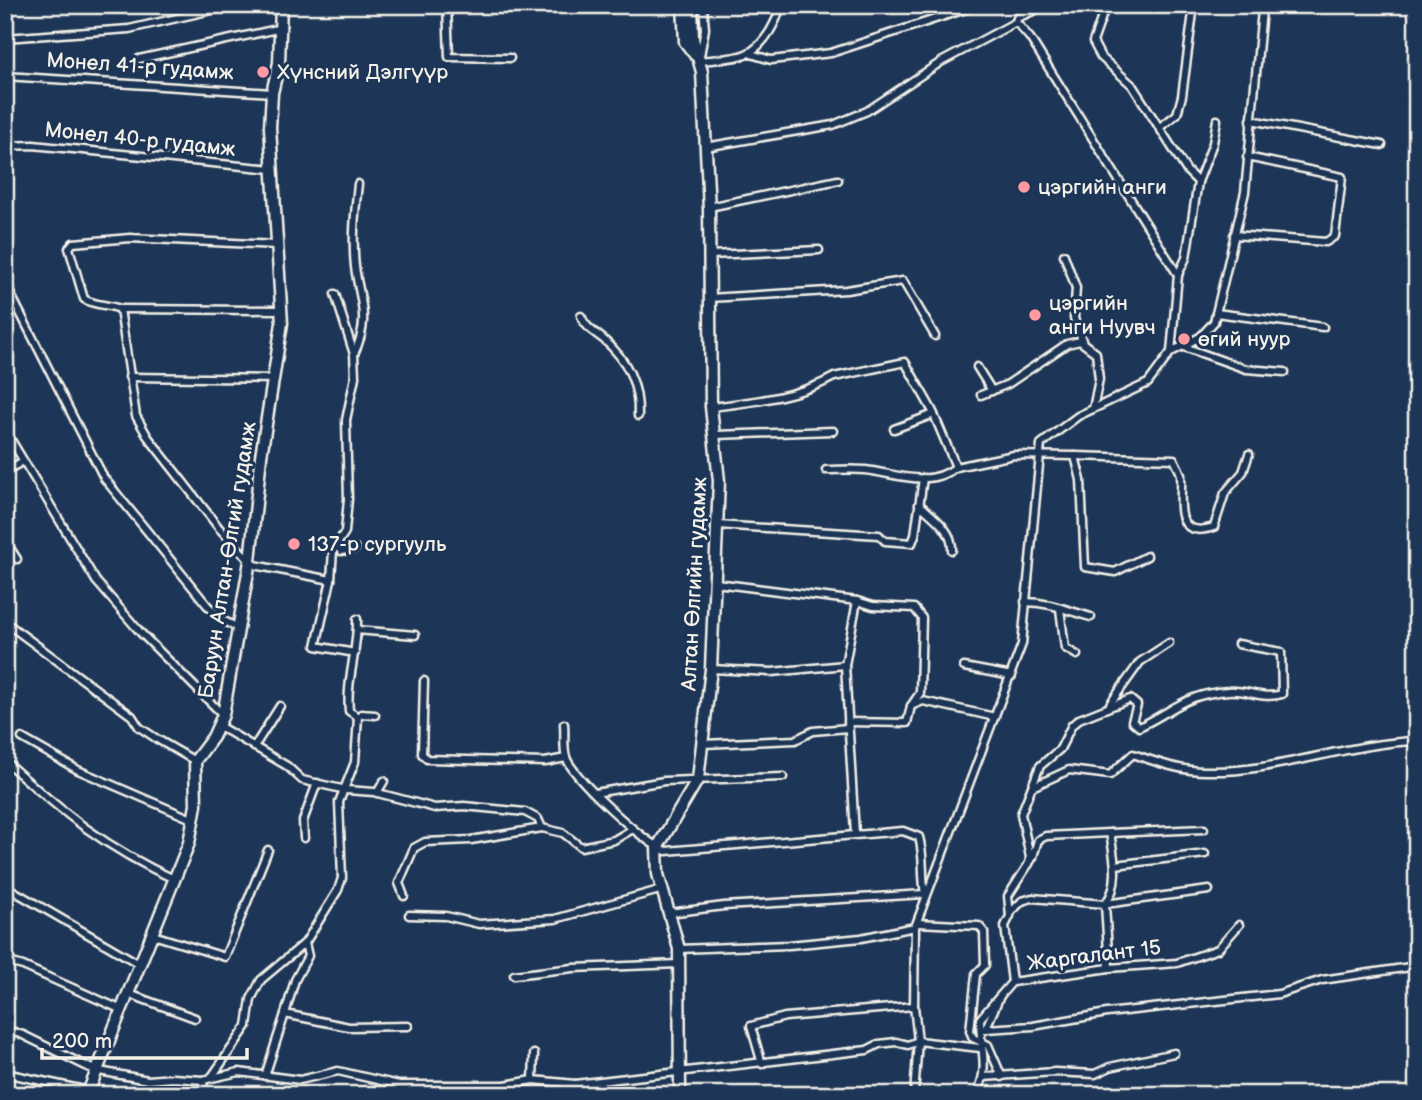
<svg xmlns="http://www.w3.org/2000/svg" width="1422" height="1100" font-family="'Balsamiq Sans',sans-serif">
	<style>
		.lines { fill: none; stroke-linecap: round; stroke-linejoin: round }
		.street-casing { stroke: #f4f1e8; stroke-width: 11 }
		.secondary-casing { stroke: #f4f1e8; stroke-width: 15 }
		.street { stroke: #1d3557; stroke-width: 6 }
		.secondary { stroke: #1d3557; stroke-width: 10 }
		.poi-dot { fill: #ff9aa2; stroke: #1d3557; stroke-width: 2.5 }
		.labels { text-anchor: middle; stroke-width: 6; stroke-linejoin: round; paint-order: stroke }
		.street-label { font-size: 21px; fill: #f4f1e8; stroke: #1d3557 }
		.poi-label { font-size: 21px; fill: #f4f1e8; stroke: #1d3557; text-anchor: start }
	</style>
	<rect width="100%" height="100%" fill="#1d3557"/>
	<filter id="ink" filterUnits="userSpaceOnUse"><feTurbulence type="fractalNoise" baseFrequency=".0143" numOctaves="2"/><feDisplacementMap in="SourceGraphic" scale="14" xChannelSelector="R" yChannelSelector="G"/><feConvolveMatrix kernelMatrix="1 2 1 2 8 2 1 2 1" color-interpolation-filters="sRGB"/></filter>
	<g filter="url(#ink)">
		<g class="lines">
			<g class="street-casing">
				<g id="street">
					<polyline points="447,5 449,57 510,58"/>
					<path d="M 703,5 L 705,29 L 699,61 C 733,57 751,62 770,31 C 775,22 779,15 780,5"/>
					<polyline points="1106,5 1093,42 1101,57 1132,85 1187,171 1198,182 1186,258 1178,275"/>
					<polyline points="1280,5 1305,5"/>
					<polyline points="1016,22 1030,38 1178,275 1171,352"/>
					<polyline points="5,38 129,29 234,5"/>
					<polyline points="751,54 771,60 831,53 978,5"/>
					<polyline points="139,59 282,28"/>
					<polyline points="5,76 272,93"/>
					<polyline points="1251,120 1382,145"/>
					<polyline points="1159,128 1177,114 1182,96 1194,5"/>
					<polyline points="5,146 33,145 272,169"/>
					<polyline points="705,147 833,125 867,111 941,62 1016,22 1017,18 1047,5"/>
					<polyline points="1198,182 1213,143 1217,120"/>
					<polyline points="709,207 838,180"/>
					<polyline points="1234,235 1326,242 1335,236 1342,177 1247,157"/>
					<polyline points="710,255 819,250"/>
					<polyline points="1064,255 1076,288 1074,318 1083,343"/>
					<polyline points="5,283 104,478 207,605 222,620 238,628"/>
					<polyline points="709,298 846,290 903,281 935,336"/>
					<polyline points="120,309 282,310"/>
					<polyline points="1216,313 1323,327"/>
					<path d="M 581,316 C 586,328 593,331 603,339 C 627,359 639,385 638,416"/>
					<polyline points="1184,347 1246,369 1285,372"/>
					<path d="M 354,354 C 371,318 360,303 355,267 C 352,239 355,211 358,184"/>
					<polyline points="977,367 992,391"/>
					<polyline points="129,377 274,379"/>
					<polyline points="981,395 1008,384 1067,344 1080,341 1096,353 1099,379 1093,409"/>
					<path d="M 711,407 C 751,402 799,397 834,377 L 905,362 L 932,410 L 956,467 C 929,489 894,473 865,470 C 852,469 839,470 826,470"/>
					<polyline points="894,429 934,414"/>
					<polyline points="5,430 96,581 140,632 223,715"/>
					<polyline points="716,435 833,431"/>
					<path d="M 1075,456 L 1174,459 C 1176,464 1180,470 1181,475 C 1183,497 1170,541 1214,527 L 1225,493 L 1243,472 L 1249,454"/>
					<polyline points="956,467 1014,455 1075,456 1081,480 1085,567 1115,572 1147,556"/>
					<polyline points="5,472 23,461"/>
					<path d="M 919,504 C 933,517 953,530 952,550"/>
					<polyline points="717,525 879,535 885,541 912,543 915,535 923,478"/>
					<polyline points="5,540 17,559"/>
					<polyline points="336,546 341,551 355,549"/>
					<path d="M 249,560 L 219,528 L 148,437 L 136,416 L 120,309 C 107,304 96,306 84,299 L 69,248 L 73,243 L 130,238 L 276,245"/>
					<polyline points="249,564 331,580 316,646 355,653"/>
					<polyline points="331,580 333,550 345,532 348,499 346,420 355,377 354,354 335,294"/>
					<polyline points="716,583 857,601 873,606 914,608 922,618 920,693 911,706"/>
					<path d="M 1025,602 C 1050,602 1068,611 1091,617"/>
					<polyline points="1060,609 1065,648 1077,655"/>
					<polyline points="5,622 132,716 139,727 157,739 195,761"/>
					<polyline points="357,630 415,635"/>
					<polyline points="964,667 1012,676"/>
					<polyline points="711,669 772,672 845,665"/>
					<polyline points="424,681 422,754 427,759 545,762 566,758"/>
					<polyline points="1110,704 1140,662 1169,643"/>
					<polyline points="358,717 361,714 375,715"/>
					<polyline points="848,722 907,723 911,706 923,701 995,717"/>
					<path d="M 564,724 C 565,734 563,748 566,757 C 571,776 647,846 666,851 L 903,831 L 919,837 C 925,860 921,872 925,894 L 724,906 L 669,913"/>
					<polyline points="219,726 287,766 302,780 346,790 374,792 435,808 464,806 525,812 538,819 542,828 563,833 581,847 614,840 631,830"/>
					<polyline points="22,738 78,770 194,820"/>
					<polyline points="703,744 795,740 813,731 848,728"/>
					<polyline points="254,747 280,706"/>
					<path d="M 5,761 C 62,812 105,848 176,880"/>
					<path d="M 1032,787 L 1069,770 L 1110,775 L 1133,754 C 1156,762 1181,771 1206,771 C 1277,773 1345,743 1417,741"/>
					<polyline points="377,793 384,781"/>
					<polyline points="595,793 664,781 783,777"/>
					<polyline points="855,834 845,665 857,601"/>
					<polyline points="304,838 303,821 317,783"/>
					<path d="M 1029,864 L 1030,857 L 1021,814 L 1040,766 L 1060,749 L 1072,725 L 1079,719 L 1130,699 L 1137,705 L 1132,721 L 1139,727 C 1175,710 1185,694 1228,691 C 1247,689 1262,700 1282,694 L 1281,652 L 1238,644"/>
					<polyline points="1115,865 1205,854"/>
					<polyline points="5,886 141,965"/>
					<polyline points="404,896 399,883 414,848 425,842 471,840 542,828"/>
					<path d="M 1010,913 L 1022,901 L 1032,898 L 1105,904 C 1121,885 1114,857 1110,833 L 1204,829"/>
					<polyline points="409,915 446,916 479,924 555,919 663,889"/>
					<polyline points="917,923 979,926 984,932 985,965 976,974 970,1031 973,1038 988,1045 1002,1077"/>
					<polyline points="153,935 225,957 268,850"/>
					<polyline points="679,949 789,945 861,938 915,927"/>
					<polyline points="5,961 23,966 122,1010"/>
					<polyline points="1109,968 1105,904 1209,890"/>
					<polyline points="514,975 573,968 680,964"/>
					<polyline points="1012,982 1005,926 1010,916 1008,896 1033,857 1038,840 1046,836 1110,833"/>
					<polyline points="129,994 195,1018"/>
					<polyline points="285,1014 295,980 308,956 305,943"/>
					<polyline points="5,1029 23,1035 94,1070 148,1080 173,1078 203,1080 239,1072 300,1080 338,1071 399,1085 505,1085 533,1080 575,1084 867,1050 879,1044 896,1042 908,1045 918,1041 980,1048"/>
					<polyline points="986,1029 1033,1026 1107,1013 1279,994 1322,980 1417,966"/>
					<polyline points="985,1030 1000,996"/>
					<polyline points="762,1064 751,1026 785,1017 914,1006"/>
					<polyline points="5,1073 89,1091"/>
					<polyline points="265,1076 285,1014 349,1027 408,1026"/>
					<polyline points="984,1077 1055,1072 1095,1074 1110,1067 1174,1053"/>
					<path d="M 211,1078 L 247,1026 L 251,999 L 261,980 L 305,943 L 338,890 L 342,878 L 339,802 L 355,762 L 358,717 L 349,711 C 346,680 358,650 357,619"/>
					<polyline points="203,1080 204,1095"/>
					<polyline points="533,1080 534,1054"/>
					<polyline points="506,1085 535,1095"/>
					<polyline points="551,1095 575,1084"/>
					<polyline points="914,1095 918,1041 914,1006 915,927 1022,644 1041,444 1078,416 1148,383 1171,352 1200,337 1214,322 1245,192 1262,10 1259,5"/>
					<path d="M 977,1095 C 990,1064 980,1051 980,1019 L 1012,982 L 1109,968 L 1177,963 L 1218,949 L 1239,925"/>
				</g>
			</g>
			<g class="secondary-casing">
				<g id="secondary">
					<polyline points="555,5 557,5"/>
					<polyline points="683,5 685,42 695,55"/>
					<polyline points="87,1095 189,843 196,805 195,761 213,737 223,715 250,561 261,456 282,323 270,127 272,93 279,63 281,5"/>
					<polyline points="680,1095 679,949 658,874 657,848 698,779 711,669 719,481 711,407 709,209 702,72 693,39 692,5"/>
				</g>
			</g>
			<use href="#street" class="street"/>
			<use href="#secondary" class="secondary"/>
		</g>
	</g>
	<g class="poi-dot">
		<circle cx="263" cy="72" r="7"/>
		<circle cx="1024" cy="187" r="7"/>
		<circle cx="1035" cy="315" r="7"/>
		<circle cx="1184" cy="339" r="7"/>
		<circle cx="294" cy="544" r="7"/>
	</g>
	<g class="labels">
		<g class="street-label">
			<text transform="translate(140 66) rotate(4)" y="7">Монел 41-р гудамж</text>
			<text transform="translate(140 139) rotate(6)" y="7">Монел 40-р гудамж</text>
			<text transform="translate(227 560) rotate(-81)" y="7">Баруун Алтан-Өлгий гудамж</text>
			<text transform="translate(694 584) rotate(-87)" y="7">Алтан Өлгийн гудамж</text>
			<text transform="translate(1094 955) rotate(-7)" y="7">Жаргалант 15</text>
		</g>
		<g class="poi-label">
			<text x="277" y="79">Хүнсний Дэлгүүр</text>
			<text x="1038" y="194">цэргийн анги</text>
			<text x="1049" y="310">цэргийн<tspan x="1049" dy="24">анги Нуувч</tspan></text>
			<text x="1198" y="346">өгий нуур</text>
			<text x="308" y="551">137-р сургууль</text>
		</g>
	</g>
	<rect width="1422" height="1100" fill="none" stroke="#1d3557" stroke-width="28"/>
	<rect x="14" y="14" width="1394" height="1072" fill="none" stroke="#f4f1e8" stroke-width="2.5" filter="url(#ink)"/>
	<path d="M42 1048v10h205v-10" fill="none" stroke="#f4f1e8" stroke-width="3.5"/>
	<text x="52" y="1048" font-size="21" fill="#f4f1e8" stroke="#1d3557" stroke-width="5" paint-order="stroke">200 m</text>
</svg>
